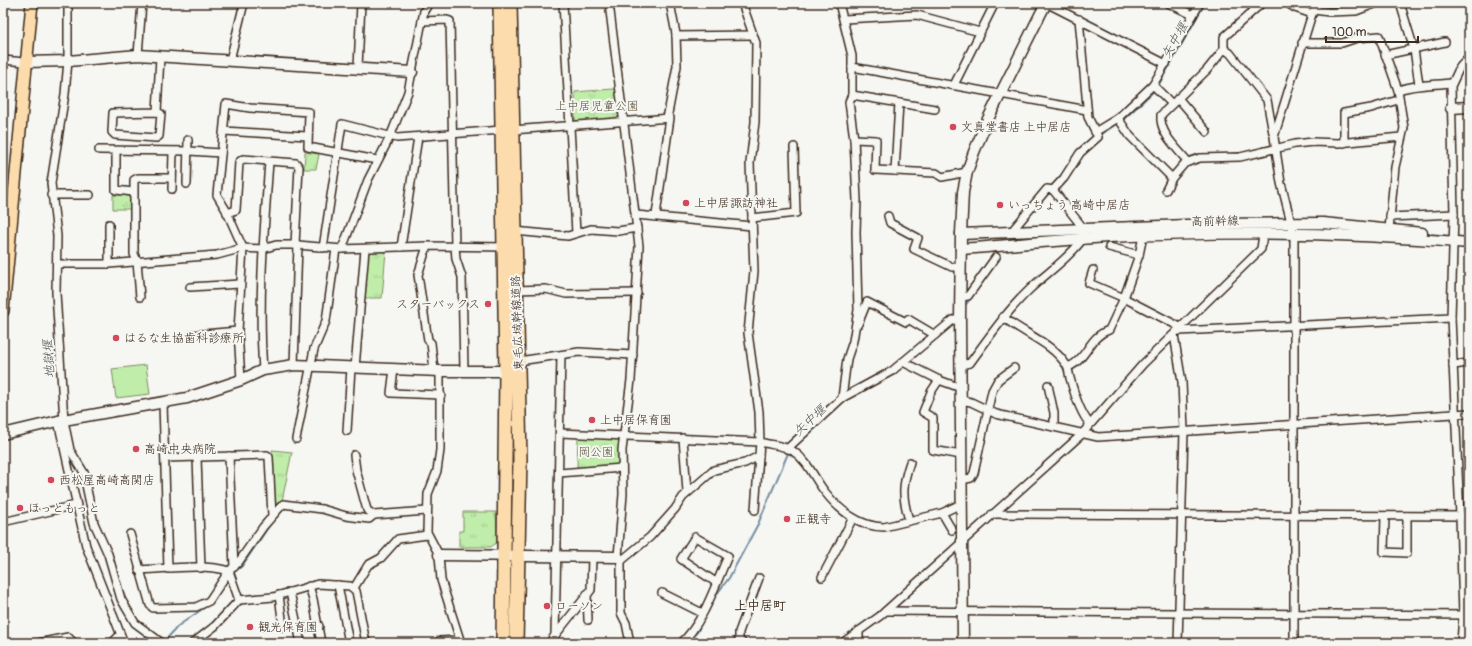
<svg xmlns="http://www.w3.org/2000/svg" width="1472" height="646" font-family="Pangolin,'Klee One',sans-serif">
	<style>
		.park { fill: url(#park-tufts); stroke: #7e8c64 }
		.pitch { fill: #c0edaa; stroke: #7e8c64 }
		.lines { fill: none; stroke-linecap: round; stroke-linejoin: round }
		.stream { stroke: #758fa2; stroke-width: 2 }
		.street-casing { stroke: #3b2a1e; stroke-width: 10 }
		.secondary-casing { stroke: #3b2a1e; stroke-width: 13 }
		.primary-casing { stroke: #3b2a1e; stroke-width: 14 }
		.highway-casing { stroke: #3b2a1e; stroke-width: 16 }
		.street { stroke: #f6f6f2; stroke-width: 7 }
		.secondary { stroke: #f6f6f2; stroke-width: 10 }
		.primary { stroke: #fcdcac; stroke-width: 11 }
		.highway { stroke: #fcdcac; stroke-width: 13 }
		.poi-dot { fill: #d1495b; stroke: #f6f6f2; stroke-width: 1.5 }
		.labels { text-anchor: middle; stroke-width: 4; stroke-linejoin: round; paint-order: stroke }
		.park-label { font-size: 12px; fill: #56513a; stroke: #f6f6f2 }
		.poi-label { font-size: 12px; fill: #3b2a1e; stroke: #f6f6f2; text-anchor: start }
		.street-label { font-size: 12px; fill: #3b2a1e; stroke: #f6f6f2 }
		.water-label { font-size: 13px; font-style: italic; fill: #535455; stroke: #f6f6f2 }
		.neighbourhood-label { font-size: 13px; font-weight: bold; fill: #3b2a1e; stroke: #f6f6f2 }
	</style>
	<defs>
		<pattern id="park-tufts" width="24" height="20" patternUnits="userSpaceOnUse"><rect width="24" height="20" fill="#c0edaa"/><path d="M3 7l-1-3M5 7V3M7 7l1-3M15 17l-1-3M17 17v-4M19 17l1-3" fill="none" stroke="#a6cb92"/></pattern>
	</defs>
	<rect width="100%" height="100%" fill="#f6f6f2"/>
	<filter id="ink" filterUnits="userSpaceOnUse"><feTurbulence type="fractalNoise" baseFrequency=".025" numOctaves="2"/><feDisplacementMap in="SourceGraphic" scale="8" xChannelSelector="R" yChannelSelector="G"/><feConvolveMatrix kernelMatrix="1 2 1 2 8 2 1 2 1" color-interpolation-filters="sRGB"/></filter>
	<g filter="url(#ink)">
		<g class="park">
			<polygon points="613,89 618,91 620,117 617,120 578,123 575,119 575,92"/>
			<polygon points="305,152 319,154 316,169 304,169"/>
			<polygon points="113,195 126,195 130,198 130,209 113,209"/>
			<polygon points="386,251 382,298 363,298 368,253 370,252"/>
			<polygon points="578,436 621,436 619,465 577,469"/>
			<polygon points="272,450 292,452 282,501 275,508"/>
			<polygon points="463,512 496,512 497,542 491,547 459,547 459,531 463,531"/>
		</g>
		<polygon class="pitch" points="146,365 150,394 116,398 112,369"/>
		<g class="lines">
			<g class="stream">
				<polyline points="1158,86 1205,3"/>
				<polyline points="1124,119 1155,90"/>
				<polyline points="1102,134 1116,124"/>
				<polyline points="1043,199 1050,192"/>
				<polyline points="964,307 971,298"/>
				<polyline points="87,536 91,551"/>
				<polyline points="232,574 242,566 273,520"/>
				<polyline points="713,599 729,578 758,524 789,451"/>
				<polyline points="164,642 178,626 211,603"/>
				<polyline points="687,643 698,631 702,621"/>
			</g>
			<g class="street-casing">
				<g id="street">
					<polyline points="68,3 68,61 65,94 51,183 57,236 56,293 64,421 70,450 86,476 86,485 94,523 108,554 121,599 135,623 162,643"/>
					<polyline points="563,3 576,233"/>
					<polyline points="609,3 639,246 631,380 622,450 623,494 618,557 621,561 621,613 626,623 630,643"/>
					<polyline points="742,3 756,43 755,122 750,163 754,271 748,333 759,412 760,442 755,510"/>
					<polyline points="839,3 852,56 852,95 935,109"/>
					<polyline points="1046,3 1166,64"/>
					<polyline points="1168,3 1193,15"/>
					<polyline points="1262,3 1224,37 1224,49 1230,53 1267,100 1273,133"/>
					<polyline points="1287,3 1295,8 1312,14"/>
					<polyline points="1400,3 1414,49 1419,85"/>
					<polyline points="1314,10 1329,12 1356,11 1377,3"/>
					<polyline points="844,19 917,15 980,32"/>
					<polyline points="422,21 447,20 450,21 455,246 456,259 462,277 464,370"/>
					<polyline points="676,36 753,35"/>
					<polyline points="1302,43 1342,43 1357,38 1379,36 1398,90 1404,128 1395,167 1389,229"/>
					<polyline points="138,55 142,3"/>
					<polyline points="1385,55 1445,42"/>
					<polyline points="3,60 25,62"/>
					<polyline points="230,60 244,3"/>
					<polyline points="358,67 361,3"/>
					<polyline points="852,67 1087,110"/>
					<polyline points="954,85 995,3"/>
					<polyline points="1153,85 1172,104"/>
					<path d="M 1398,90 C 1416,84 1432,85 1452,83"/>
					<polyline points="1178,98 1207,132"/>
					<polyline points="157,112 113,113 112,132 115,135 156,138 159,136 161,114 157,112 160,57"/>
					<polyline points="1118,118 1130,136 1172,178"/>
					<polyline points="667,119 677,66 676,34 670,3"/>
					<polyline points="512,130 670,118 656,215"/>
					<polyline points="224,131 307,136"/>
					<polyline points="1095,132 1118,118 1153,85 1200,3"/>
					<polyline points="854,139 876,140 875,170 936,173 942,177 967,172"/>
					<polyline points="1344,143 1344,113 1371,108 1398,100"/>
					<polyline points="99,150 189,151 221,153"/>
					<polyline points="116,151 116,190 133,192"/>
					<path d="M 1188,162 C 1177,148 1159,133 1161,115 L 1207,70 L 1224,49"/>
					<polyline points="895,171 899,103"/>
					<polyline points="187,184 188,140"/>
					<polyline points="172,189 173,152"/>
					<polyline points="1053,190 1064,178 1080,153 1098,137 1088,117 1079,19"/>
					<polyline points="1166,190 1172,178 1185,163 1200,158 1240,157 1295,144 1313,142 1338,143 1401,137"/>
					<polyline points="51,195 90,195"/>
					<polyline points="227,213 236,210 239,162 243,159 296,163 299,167 295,245"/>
					<polyline points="636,215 752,226"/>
					<polyline points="888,216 890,223 918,238 914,249 952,267 961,267"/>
					<polyline points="1390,217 1454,214"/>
					<polyline points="752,218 796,213 794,147"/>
					<polyline points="514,231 568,236 591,229 618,231 637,228"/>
					<polyline points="1011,232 1047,189 1053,190 1084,229"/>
					<polyline points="427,246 418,275 428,340 431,343 434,370"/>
					<polyline points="401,247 418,137"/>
					<polyline points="323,248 342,124 397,138 502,130"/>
					<polyline points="342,249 368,180 390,137 408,92 424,11 429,3"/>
					<polyline points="1139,255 1143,236"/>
					<polyline points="57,264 109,264 217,255 243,248 263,249 276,245 298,245 342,249 427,246 507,247"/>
					<polyline points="109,264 109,224"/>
					<polyline points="1093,270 1089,283 1124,298 1182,328"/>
					<polyline points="190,287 240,284"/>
					<polyline points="517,290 546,289 566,294 637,293"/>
					<polyline points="140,297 137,261 134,254 134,180 138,178 172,178"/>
					<polyline points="961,297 968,296 996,257"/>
					<path d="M 1003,317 C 1024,334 1053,343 1067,366 C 1069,370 1069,375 1070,378 C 1074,393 1080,413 1090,424"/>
					<polyline points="858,324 867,302 906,322 908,319 935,335"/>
					<polyline points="1179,331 1451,318"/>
					<polyline points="192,335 238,331"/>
					<polyline points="1174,335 1182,382 1184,431 1178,643"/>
					<polyline points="519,361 579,352 633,355"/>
					<polyline points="903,362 939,380 961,388"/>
					<polyline points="294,365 298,245"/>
					<path d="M 960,365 L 970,363 C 989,337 1007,311 1030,289 C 1048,272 1068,259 1082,240"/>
					<polyline points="1453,365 1469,363"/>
					<path d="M 1068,367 C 1087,360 1089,336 1109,330 L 1124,298 L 1139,255 L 1109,247"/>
					<polyline points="355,368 365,249"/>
					<polyline points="394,369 391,393 441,395"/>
					<path d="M 263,370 C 258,301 264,231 269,162"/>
					<polyline points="440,371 440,450 437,471 428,494 427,532 439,555 441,580 461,643"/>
					<polyline points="241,380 238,331 243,248 226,210 217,195 226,104 250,108 309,112 308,147 377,160"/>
					<polyline points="939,380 931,392 923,412 933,418 933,450 961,455"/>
					<polyline points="1048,385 1054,413 1054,427"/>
					<polyline points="842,398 847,359 853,341 858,310 856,232 857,200 854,139 849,102 852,95"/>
					<polyline points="961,400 971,402 996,414 1098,437 1469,413"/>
					<polyline points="163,403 168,569"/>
					<polyline points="58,421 86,546 124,643"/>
					<polyline points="347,431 351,368"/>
					<path d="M 560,433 L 760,442 C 770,445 784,445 793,451 C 808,461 814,478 825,492 C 839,510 860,527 884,527 L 942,513 L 961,504"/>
					<polyline points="683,438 687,492"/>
					<polyline points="296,439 314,349 326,321 336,249"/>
					<polyline points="787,449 842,398 892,371 953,320 960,320"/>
					<polyline points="354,455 356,470 367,510 374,515"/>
					<polyline points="229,456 234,567"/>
					<polyline points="165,458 267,455 269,457 272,516"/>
					<polyline points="197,458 201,568"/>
					<polyline points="559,473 622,468"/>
					<polyline points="961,480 971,478 974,473 992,391 998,380 1014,368"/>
					<polyline points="942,513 952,530"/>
					<polyline points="992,514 1469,516"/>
					<polyline points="1385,516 1384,552 1407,553 1407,516"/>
					<path d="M 909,520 C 902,497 902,485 910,462"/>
					<polyline points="3,522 76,505"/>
					<polyline points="130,534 150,605 153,608 196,607 209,601 229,571 238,563 263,527 283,504 322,509 346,516 369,519 374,515 427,511"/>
					<polyline points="621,561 650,537 675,509 683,497 714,470 745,463 759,456"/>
					<path d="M 139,570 C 164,569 206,563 229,571 L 239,600 L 273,597 L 318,584 L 350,586 L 356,591 L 366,643"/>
					<polyline points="822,577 853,518"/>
					<polyline points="338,585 349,643"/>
					<polyline points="309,586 313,599 321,643"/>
					<polyline points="354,588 368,565 381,558 398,539 427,535"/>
					<polyline points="290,592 301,643"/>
					<polyline points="662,593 702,613"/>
					<polyline points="587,594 588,620"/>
					<polyline points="279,595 283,627"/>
					<polyline points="886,611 1469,615"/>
					<polyline points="299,628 319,626"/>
					<polyline points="859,631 859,643"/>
					<polyline points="555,635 561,355"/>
					<polyline points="439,641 460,640"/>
					<polyline points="38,643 68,637 74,643"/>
					<polyline points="112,643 120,635"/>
					<polyline points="193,643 215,626 239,600"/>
					<polyline points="549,643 591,590 592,557"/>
					<path d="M 681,643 C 703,624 716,583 728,556 L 695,537 L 681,559 L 717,583"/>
					<polyline points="743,643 739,640 739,632 759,578"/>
					<polyline points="842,643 880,616 1081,435 1143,364 1255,255 1261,249 1263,234"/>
					<polyline points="1294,643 1294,234 1281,183 1274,137 1312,14 1317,3"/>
					<polyline points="1461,643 1463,615 1460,516 1451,318 1454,214 1451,86 1460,67 1469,57"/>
				</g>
			</g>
			<g class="secondary-casing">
				<g id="secondary">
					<polyline points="25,62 68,61 138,55 412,72"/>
					<polyline points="1451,108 1469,107"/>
					<polyline points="961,234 1211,224 1323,223 1422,233"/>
					<path d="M 961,249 C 1010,245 1059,240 1109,237 C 1229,231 1349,232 1469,243"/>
					<polyline points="3,434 58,421 187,398 241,380 263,370 294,365 440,371 506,371"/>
					<polyline points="439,555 618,557"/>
					<polyline points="963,643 960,320 961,234 963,192 967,172 974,152 988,119 1046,3"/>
				</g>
			</g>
			<g class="primary-casing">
				<polyline id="primary" points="3,311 32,3"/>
			</g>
			<g class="highway-casing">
				<g id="highway">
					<polyline points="500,3 506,371 503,643"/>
					<polyline points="510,3 520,459 516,643"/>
				</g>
			</g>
			<use href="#street" class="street"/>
			<use href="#secondary" class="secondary"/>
			<use href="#primary" class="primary"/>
			<use href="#highway" class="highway"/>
		</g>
	</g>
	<g class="poi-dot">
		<circle cx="953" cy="127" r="4"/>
		<circle cx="686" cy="203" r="4"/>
		<circle cx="1000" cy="205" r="4"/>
		<circle cx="488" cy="304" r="4"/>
		<circle cx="116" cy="338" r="4"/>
		<circle cx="592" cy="420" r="4"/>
		<circle cx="136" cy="449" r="4"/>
		<circle cx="51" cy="480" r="4"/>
		<circle cx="20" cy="508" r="4"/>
		<circle cx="787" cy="519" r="4"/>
		<circle cx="547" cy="606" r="4"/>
		<circle cx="250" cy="627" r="4"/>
	</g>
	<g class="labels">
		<g class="park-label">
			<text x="597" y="110">上中居児童公園</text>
			<text x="596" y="456">岡公園</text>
		</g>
		<g class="poi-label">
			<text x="961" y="131">文真堂書店 上中居店</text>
			<text x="694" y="207">上中居諏訪神社</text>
			<text x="1008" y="209">いっちょう 高崎中居店</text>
			<text x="480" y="308" text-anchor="end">スターバックス</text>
			<text x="124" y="342">はるな生協歯科診療所</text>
			<text x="600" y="424">上中居保育園</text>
			<text x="144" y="453">高崎中央病院</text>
			<text x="59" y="484">西松屋高崎高関店</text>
			<text x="28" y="512">ほっともっと</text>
			<text x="795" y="523">正観寺</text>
			<text x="555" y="610">ローソン</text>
			<text x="258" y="631">観光保育園</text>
		</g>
		<g class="street-label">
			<text transform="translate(1215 221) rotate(-1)" y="4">高前幹線</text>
			<text transform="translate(517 323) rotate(-92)" y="4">東毛広域幹線道路</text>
		</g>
		<g class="water-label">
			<text transform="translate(1174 40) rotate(-60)" y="5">矢中堰</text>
			<text transform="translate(48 359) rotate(-94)" y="5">地獄堰</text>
			<text transform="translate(809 420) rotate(-43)" y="5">矢中堰</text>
		</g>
		<g class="neighbourhood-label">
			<text x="760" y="610">上中居町</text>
		</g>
	</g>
	<rect width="1472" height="646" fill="none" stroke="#f6f6f2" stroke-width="16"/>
	<rect x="8" y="8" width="1456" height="630" fill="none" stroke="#3b2a1e" stroke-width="1.5" filter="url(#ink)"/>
	<path d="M1326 36v6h92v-6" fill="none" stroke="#3b2a1e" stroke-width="2"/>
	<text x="1332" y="36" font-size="12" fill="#3b2a1e" stroke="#f6f6f2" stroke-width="3" paint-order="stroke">100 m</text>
</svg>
